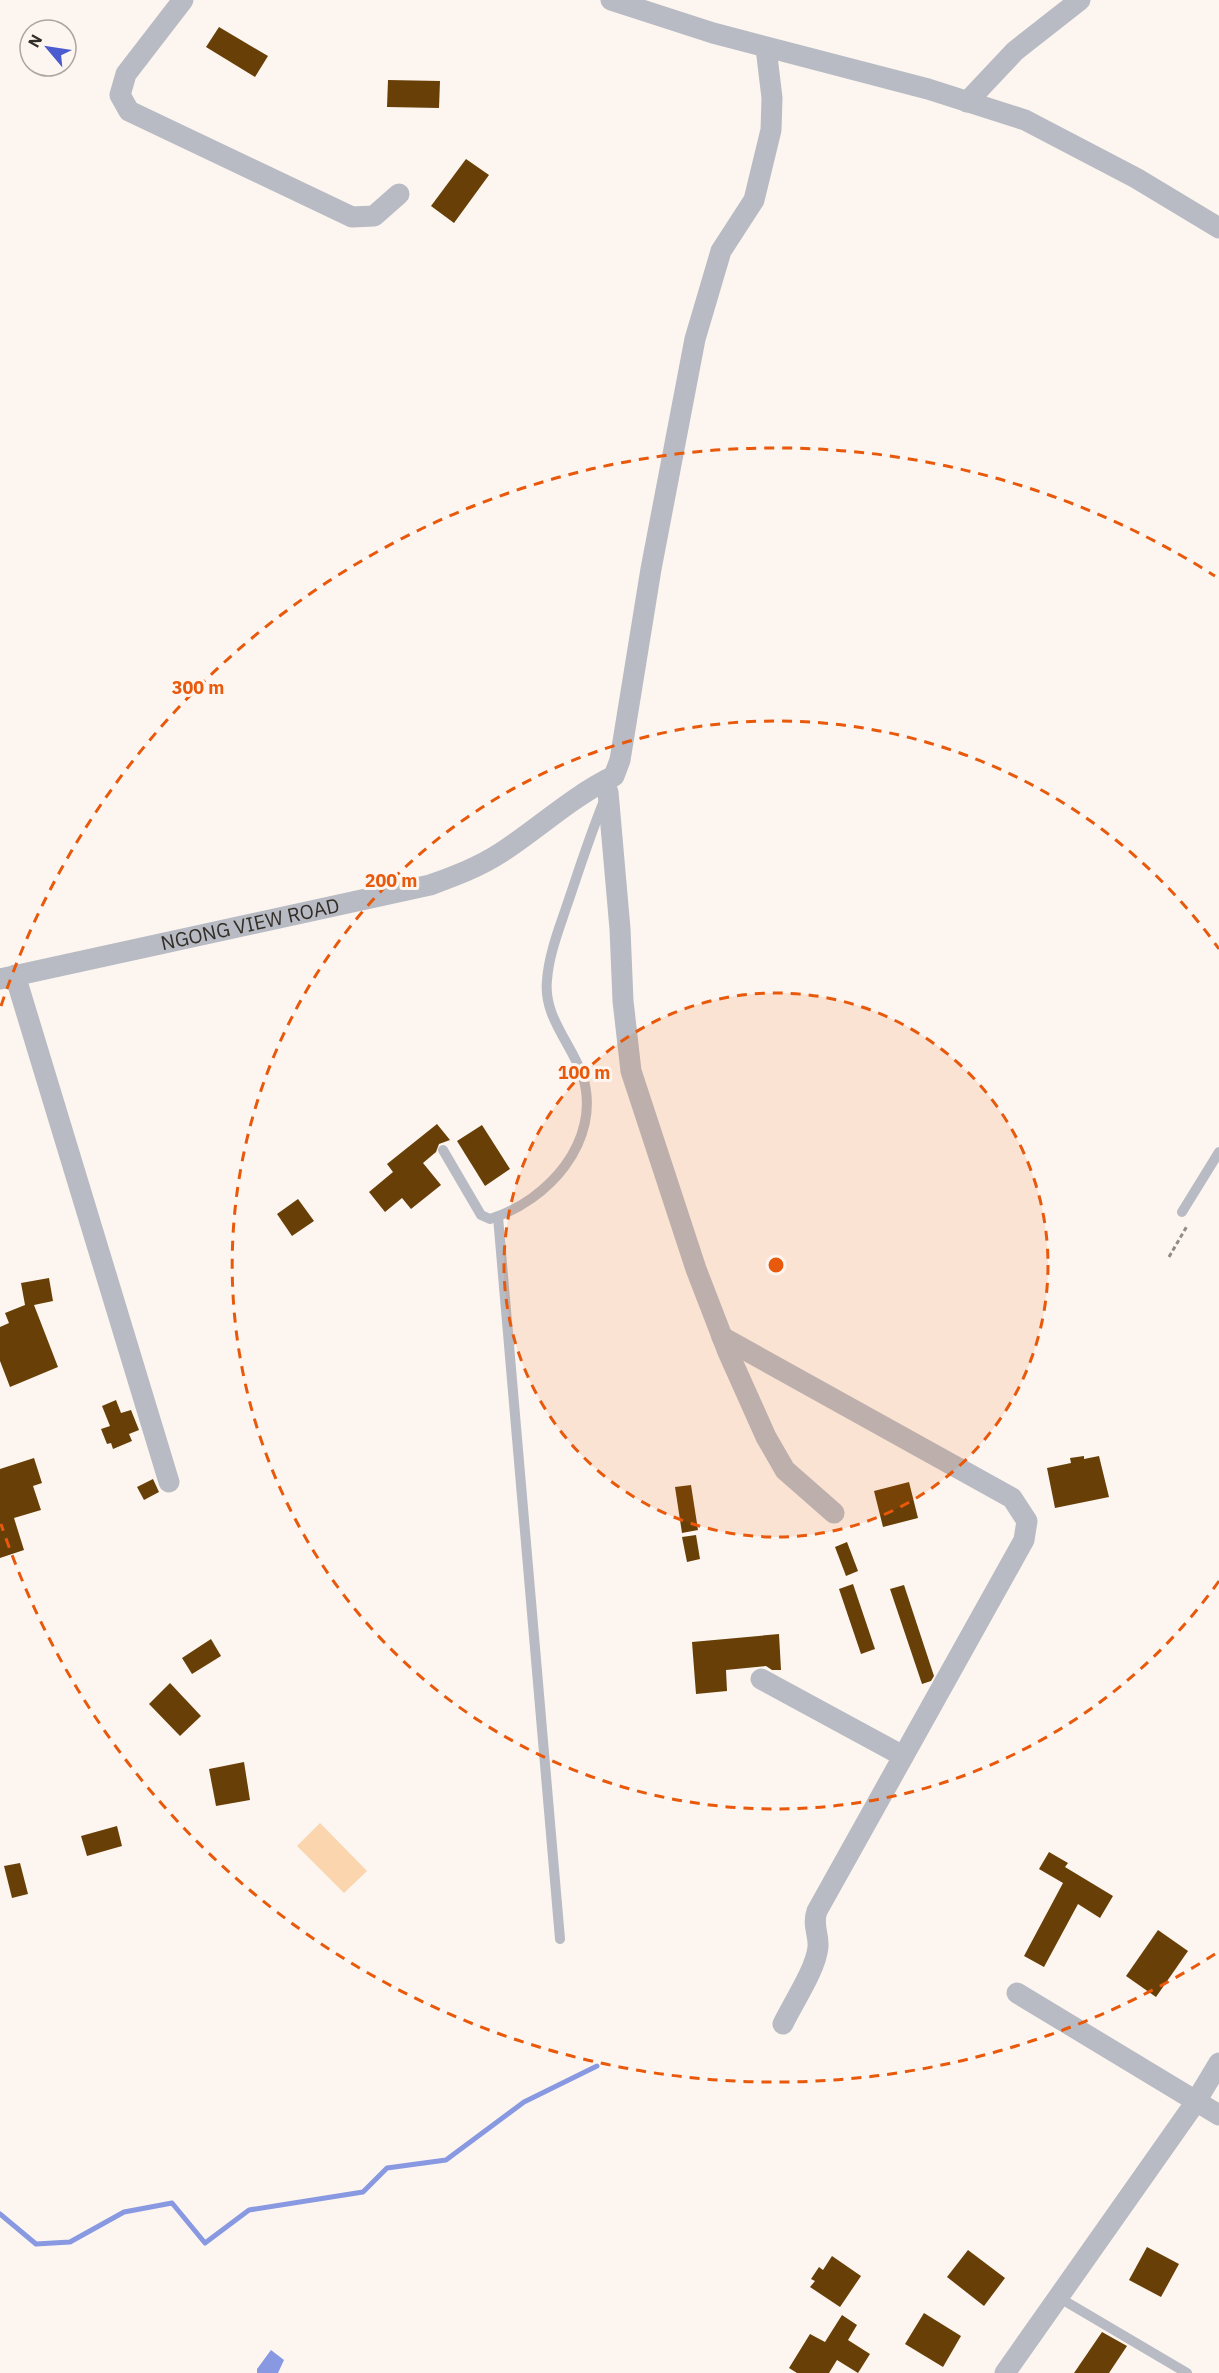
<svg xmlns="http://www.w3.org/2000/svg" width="1219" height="2373" font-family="'IBM Plex Sans',sans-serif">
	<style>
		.green { fill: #fad5ae }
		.water { fill: #8899e1 }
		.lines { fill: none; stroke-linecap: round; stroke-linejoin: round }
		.stream { stroke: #8899e1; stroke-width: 5 }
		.building { fill: #684007 }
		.path { stroke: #928b85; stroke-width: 3; stroke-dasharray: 4.5 3; stroke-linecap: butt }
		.service { stroke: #b8bbc3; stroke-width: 10 }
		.minor { stroke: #b8bbc3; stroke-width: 21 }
		.ring { fill: none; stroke: #e8590c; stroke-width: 3; stroke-dasharray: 10 8 }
		.labels { text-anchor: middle; stroke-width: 6; stroke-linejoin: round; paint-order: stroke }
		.street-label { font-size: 20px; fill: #332d27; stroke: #fdf6f0 }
		.centre { fill: #e8590c; stroke: #fdf6f0; stroke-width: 3 }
		.ring-label { font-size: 18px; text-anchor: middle; font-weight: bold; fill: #e8590c; stroke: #fdf6f0; stroke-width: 6; stroke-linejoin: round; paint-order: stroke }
	</style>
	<rect width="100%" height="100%" fill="#fdf6f0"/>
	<polygon class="green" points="320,1823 367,1871 344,1893 297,1846"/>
	<polygon class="water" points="271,2350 284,2360 278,2373 257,2373 257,2369"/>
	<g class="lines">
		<polyline class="stream" points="0,2214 36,2244 70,2242 124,2212 172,2203 205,2243 249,2210 363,2192 387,2168 446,2160 524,2102 597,2066"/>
	</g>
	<g class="building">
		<polygon points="219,27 268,56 255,77 206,47"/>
		<polygon points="388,80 440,81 439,108 387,107"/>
		<polygon points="466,159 489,175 454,223 431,206"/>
		<polygon points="437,1124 450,1140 439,1144 436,1152 423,1163 441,1185 411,1209 402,1198 385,1212 369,1192 393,1172 387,1164"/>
		<polygon points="482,1125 510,1169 485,1186 457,1141"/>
		<polygon points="298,1199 314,1221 292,1236 277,1214"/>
		<polygon points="49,1278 53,1301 34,1305 58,1367 10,1387 0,1361 0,1327 9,1323 5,1313 25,1305 21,1283"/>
		<polygon points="116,1400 121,1413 131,1410 139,1430 129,1434 132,1441 113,1449 111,1443 107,1444 101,1429 110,1426 102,1406"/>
		<polygon points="1084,1456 1084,1459 1099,1456 1109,1497 1055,1508 1047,1468 1071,1463 1070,1458"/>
		<polygon points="34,1458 42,1483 33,1486 41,1510 14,1518 24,1550 0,1558 0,1469"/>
		<polygon points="153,1479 159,1492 144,1500 137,1487"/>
		<polygon points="909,1482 918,1518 883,1527 874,1491"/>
		<polygon points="691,1485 698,1530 682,1533 675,1487"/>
		<polygon points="696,1535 700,1559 687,1562 682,1537"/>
		<polygon points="847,1542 858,1571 846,1576 835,1547"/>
		<polygon points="853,1584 875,1649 861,1654 839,1589"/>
		<polygon points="904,1585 934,1676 931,1681 922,1684 890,1589"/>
		<polygon points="779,1634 781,1670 772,1670 766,1666 726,1670 727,1691 696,1694 692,1642"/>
		<polygon points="211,1639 221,1656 192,1674 182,1658"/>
		<polygon points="170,1683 201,1716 180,1736 149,1704"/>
		<polygon points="244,1762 250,1800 216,1806 209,1769"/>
		<polygon points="117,1826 122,1846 87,1856 81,1836"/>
		<polygon points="1049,1852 1068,1863 1065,1867 1113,1896 1100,1918 1078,1904 1044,1967 1024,1956 1063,1883 1039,1869"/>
		<polygon points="20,1863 28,1894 12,1898 4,1866"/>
		<polygon points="1158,1930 1188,1951 1156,1997 1126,1976"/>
		<polygon points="1147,2247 1179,2264 1161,2297 1129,2280"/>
		<polygon points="968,2250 1005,2278 984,2306 947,2277"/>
		<polygon points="832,2256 861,2276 840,2307 810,2287 815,2281 811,2279 819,2267 823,2270"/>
		<polygon points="924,2313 961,2336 943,2367 905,2344"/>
		<polygon points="842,2315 857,2325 848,2340 870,2354 858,2373 837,2360 829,2373 797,2373 789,2368 810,2334 825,2342"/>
		<polygon points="1102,2332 1127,2346 1109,2373 1074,2373"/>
	</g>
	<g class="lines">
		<polyline class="path" points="1169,1257 1187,1226"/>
		<g class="service">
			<path d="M 443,1150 L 481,1215 L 490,1219 C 548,1201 602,1141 583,1077 C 572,1044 543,1017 547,980 C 549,954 559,929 567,905 C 579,870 590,835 604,801"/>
			<polyline points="1182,1212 1219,1152"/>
			<polyline points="498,1217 560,1939"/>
			<polyline points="1058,2297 1187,2373"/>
		</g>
		<g class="minor">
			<polyline points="183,0 126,74 120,95 129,111 352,217 374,216 399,194"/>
			<polyline points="611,0 713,33 928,89 1025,120 1136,178 1219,228"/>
			<polyline points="967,102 1015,51 1080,0"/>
			<polyline points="608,792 620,929 623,1001 631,1071 696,1269 728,1352 766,1437 785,1470 834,1513"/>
			<polyline points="15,975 169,1482"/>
			<path id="s1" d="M 0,979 L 430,885 C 455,876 479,867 502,852 C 540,827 573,796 614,776 L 620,760 L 651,569 L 695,339 L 721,251 L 754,200 L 771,130 L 772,98 L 766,48"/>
			<path d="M 722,1337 L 1012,1498 L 1027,1521 L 1024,1540 L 817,1911 C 812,1925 819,1934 818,1947 C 816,1969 793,2003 783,2024"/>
			<polyline points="761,1679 903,1756"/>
			<polyline points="1017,1993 1219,2115"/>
			<polyline points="1005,2373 1195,2103 1219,2063"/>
		</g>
	</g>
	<circle cx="776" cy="1265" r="272" fill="#e8590c" fill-opacity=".12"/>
	<g class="ring">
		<circle cx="776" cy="1265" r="272"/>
		<path d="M1219 1581A544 544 0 1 1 1219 949"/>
		<path d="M1215 1954A817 817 0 0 1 1 1524M1 1006A817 817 0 0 1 1215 576"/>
	</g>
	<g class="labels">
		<g class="street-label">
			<text dy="7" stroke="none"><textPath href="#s1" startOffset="256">NGONG VIEW ROAD</textPath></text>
		</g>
	</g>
	<circle cx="776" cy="1265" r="9" class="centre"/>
	<g class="ring-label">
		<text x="198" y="694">300 m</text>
		<text x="391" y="887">200 m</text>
		<text x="584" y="1079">100 m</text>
	</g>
	<g transform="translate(48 48) rotate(299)"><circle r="28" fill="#fdf6f0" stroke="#aca6a0" stroke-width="1.5"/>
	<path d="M0-4.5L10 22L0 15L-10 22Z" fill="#4b5bd0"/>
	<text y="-9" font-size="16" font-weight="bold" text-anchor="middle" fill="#332d27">N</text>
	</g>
</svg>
